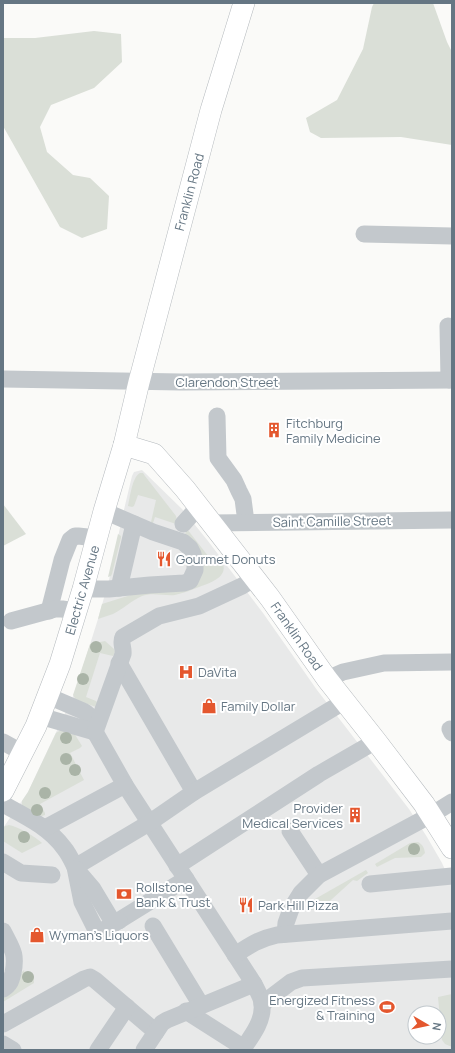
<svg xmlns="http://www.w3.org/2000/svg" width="455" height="1053" font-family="Manrope,sans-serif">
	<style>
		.built { fill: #e8e9e9; fill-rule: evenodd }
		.green { fill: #dadfd7 }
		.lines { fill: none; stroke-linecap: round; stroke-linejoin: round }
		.major-casing { stroke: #b5babe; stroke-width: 22 }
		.minor { stroke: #c3c8cc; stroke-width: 17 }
		.major { stroke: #fff; stroke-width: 21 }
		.tree { fill: #aab4a7 }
		.labels { text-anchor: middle; stroke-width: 4; stroke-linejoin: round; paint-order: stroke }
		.street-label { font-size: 13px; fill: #657683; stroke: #fff }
		.poi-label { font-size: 13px; fill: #657683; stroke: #fff; text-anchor: start }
	</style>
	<rect width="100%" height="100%" fill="#fafaf8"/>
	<path class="built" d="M 142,470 L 182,509 L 208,541 L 263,613 L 317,690 L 409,809 L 427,837 L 442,863 L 452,885 L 452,1050 L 3,1050 L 3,828 L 28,792 L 75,692 L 98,619 L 109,580 L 122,518 L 132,476 L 134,472 ZM 415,1013 L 439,1013 L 439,1037 L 415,1037 Z"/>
	<g class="green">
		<polygon points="374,3 433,3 447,42 452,52 452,145 401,137 321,138 310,132 306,118 337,100 363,49 372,7"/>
		<polygon points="94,31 121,34 122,62 94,88 51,105 40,127 47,152 73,175 90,178 109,196 107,229 82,238 60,227 3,126 3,38 35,38"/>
		<path d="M 140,473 L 143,473 L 145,476 L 176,516 L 177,521 L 176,524 L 155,517 L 153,523 L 152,523 L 151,522 L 156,500 L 138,495 L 134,506 L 132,507 L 128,506 C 130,498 132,477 140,473 Z"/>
		<polygon points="3,504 26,534 3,546"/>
		<path d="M 187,529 L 212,561 L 214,561 L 219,557 C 233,575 213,582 199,587 C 191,590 184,593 175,595 C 164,596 152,592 142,596 C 131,601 123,609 113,614 C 108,616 103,617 98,619 L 102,604 L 137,593 L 190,585 L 183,540 Z"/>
		<polygon points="118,534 121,536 121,538 112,574 111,576 108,577"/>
		<polygon points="105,641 114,649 115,652 113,656 100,653 86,697 96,701 98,703 96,707 76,700 73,695 90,644"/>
		<path d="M 61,730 L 74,733 L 82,746 L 80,748 L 70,753 L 84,780 L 40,804 L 45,813 L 45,815 C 36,819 30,813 22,807 L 22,801 L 28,792 L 56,733 Z"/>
		<path d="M 9,825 C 19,827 34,836 42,843 L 22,853 L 3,841 L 3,828 L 5,826 Z"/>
		<path d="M 418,842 C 423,845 424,847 425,853 L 421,857 L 395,858 L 377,867 L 375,864 L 410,843 Z"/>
		<polygon points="366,870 368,873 357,881 353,880 321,909 310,910 308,903"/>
		<polygon points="24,970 25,974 30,972 34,979 34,983 3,1002 3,995 18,983 22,972"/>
		<polygon points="452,994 452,1047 445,1044 442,1040 438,997"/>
	</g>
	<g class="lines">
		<g class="major-casing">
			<g id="major">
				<polyline points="124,445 154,454 185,489 270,598 327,679 376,741 424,804 452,848"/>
				<polyline points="3,791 36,726 60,664 83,589 104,511 124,445 139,382 211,110 244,3"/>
			</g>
		</g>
		<g class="minor">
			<polyline points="364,234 452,236"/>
			<polyline points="448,326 449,380"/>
			<polyline points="3,379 181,382 452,380"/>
			<polyline points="217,416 218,458 234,480 239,491 243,499 246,522"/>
			<polyline points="212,523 452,520"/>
			<polyline points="183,524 199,506"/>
			<polyline points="119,588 134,524"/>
			<polyline points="83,589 109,589 150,585 184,583 190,581 195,570 195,564 193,554 190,548 183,542 153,532 104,511"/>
			<polyline points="49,611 62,560 70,540 75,536 78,536 97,538"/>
			<polyline points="11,621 55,609 62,609 76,611"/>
			<polyline points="119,663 194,792"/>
			<polyline points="327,679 343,672 384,663 452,662"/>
			<path d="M 48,696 L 83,711 C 92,716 94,722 95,732 L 125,785 L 254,984 C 257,990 262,998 262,1004 C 264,1021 251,1037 242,1050"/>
			<polyline points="40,716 95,732"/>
			<polyline points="450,729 452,733"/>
			<path d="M 95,732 L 123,654 C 124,648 120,643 123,637 L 159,616 L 199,606 L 242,586 L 255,578"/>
			<polyline points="3,742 23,753"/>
			<path d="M 3,804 C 25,816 49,827 64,848 C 69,854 72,861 75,867 L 149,823 L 194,792 L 345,701"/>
			<polyline points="45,828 125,785"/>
			<polyline points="290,831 319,875"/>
			<polyline points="3,862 21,873 52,875"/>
			<polyline points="177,866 319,774 376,741"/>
			<polyline points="75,867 82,902 95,928 98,930 102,931 186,879"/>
			<polyline points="76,869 93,889 111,919 113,921 119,921"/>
			<polyline points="370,884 452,876"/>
			<polyline points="153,926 201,1005"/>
			<path d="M 3,931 C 12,949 17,953 13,973 C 11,981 10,985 3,989"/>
			<polyline points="285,934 286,923 291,909 301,893 319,875 431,815 452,802"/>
			<path d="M 235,955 C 250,945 259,939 277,935 L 452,921"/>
			<polyline points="262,1004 291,982 302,978 452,969"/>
			<polyline points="186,1011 244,1048"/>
			<polyline points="3,1024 84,979 90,977 95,980 156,1032"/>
			<polyline points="3,1044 13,1050"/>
			<polyline points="98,1050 127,1007"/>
			<polyline points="144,1050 162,1023 167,1020 254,984"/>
		</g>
		<use href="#major" class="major"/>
	</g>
	<g class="tree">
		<circle cx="96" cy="647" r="6"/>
		<circle cx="83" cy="679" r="6"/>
		<circle cx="66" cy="738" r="6"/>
		<circle cx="66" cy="759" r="6"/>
		<circle cx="75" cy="770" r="6"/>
		<circle cx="45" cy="793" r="6"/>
		<circle cx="37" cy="810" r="6"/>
		<circle cx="24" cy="837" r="6"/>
		<circle cx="414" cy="849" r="6"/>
		<circle cx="28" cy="977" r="6"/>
	</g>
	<defs>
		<g id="building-bare" transform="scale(1.2)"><path d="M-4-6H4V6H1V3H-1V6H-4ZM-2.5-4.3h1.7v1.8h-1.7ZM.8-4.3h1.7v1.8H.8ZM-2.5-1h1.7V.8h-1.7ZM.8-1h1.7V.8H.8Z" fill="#e4572e" stroke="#fff" stroke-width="2.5" paint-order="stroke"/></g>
		<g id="restaurant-bare" transform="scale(1.2)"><path d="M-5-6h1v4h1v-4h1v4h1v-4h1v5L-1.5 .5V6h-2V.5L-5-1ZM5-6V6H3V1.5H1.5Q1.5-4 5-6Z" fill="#e4572e" stroke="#fff" stroke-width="2.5" paint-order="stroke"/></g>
		<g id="hospital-bare" transform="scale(1.2)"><path d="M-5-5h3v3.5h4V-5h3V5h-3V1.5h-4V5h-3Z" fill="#e4572e" stroke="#fff" stroke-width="2.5" paint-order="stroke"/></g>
		<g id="shop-bare" transform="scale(1.2)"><path d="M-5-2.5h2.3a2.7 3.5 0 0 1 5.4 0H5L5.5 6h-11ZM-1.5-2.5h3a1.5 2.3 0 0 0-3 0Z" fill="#e4572e" stroke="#fff" stroke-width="2.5" paint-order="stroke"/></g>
		<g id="bank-bare" transform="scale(1.2)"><path d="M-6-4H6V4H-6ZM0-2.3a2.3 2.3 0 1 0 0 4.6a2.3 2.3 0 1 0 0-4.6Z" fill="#e4572e" stroke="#fff" stroke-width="2.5" paint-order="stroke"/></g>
		<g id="stadium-bare" transform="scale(1.2)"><path d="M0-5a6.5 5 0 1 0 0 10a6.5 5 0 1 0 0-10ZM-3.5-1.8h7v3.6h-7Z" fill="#e4572e" stroke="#fff" stroke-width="2.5" paint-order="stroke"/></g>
	</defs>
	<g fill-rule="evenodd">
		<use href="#building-bare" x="274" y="430"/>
		<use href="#restaurant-bare" x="164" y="559"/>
		<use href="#hospital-bare" x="186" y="672"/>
		<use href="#shop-bare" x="209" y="706"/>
		<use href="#building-bare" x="355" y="815"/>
		<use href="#bank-bare" x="124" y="894"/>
		<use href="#restaurant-bare" x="246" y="905"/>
		<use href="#shop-bare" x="37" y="935"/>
		<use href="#stadium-bare" x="387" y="1007"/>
	</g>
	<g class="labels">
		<g class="street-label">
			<text transform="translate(189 192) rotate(-75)" y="5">Franklin Road</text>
			<text x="227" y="387">Clarendon Street</text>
			<text transform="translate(332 521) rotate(-1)" y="5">Saint Camille Street</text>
			<text transform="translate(82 590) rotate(-74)" y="5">Electric Avenue</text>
			<text transform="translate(297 636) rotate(55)" y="5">Franklin Road</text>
		</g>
		<g class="poi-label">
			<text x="286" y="428">Fitchburg<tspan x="286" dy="15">Family Medicine</tspan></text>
			<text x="176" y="564">Gourmet Donuts</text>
			<text x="198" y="677">DaVita</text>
			<text x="221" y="711">Family Dollar</text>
			<text x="343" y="813" text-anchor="end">Provider<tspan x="343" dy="15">Medical Services</tspan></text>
			<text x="136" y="892">Rollstone<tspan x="136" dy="15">Bank &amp; Trust</tspan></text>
			<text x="258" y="910">Park Hill Pizza</text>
			<text x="49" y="940">Wyman's Liquors</text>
			<text x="375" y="1005" text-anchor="end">Energized Fitness<tspan x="375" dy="15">&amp; Training</tspan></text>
		</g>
	</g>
	<rect width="455" height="1053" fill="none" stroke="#657683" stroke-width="8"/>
	<g transform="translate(427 1025) rotate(99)"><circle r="19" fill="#ffffff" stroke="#c1c8cd"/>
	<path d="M0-3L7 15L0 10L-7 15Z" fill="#e4572e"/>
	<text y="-6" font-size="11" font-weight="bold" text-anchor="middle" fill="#657683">N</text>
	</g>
</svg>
